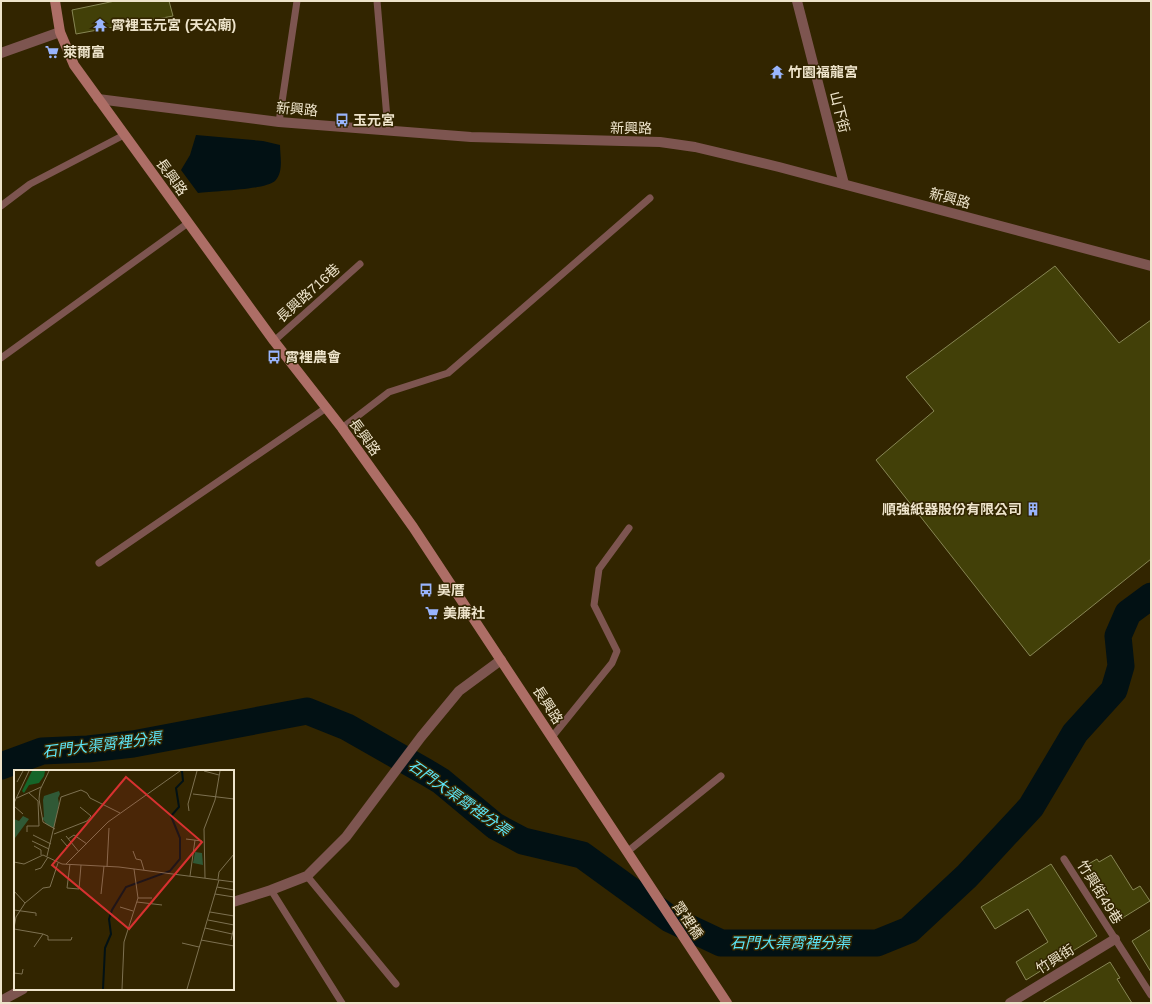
<svg xmlns="http://www.w3.org/2000/svg" width="1152" height="1004" font-family="Arial,'Noto Sans TC',sans-serif">
	<style>
		.water { fill: #021114 }
		.lines { fill: none; stroke-linecap: round; stroke-linejoin: round }
		.river { stroke: #021114; stroke-width: 27 }
		.building { fill: #424008; stroke: #878654 }
		.service { stroke: #7d5550; stroke-width: 7 }
		.minor { stroke: #7d5550; stroke-width: 10 }
		.tertiary { stroke: #7d5550; stroke-width: 10 }
		.secondary { stroke: #ad6e66; stroke-width: 10 }
		.labels { text-anchor: middle; stroke-width: 3; stroke-linejoin: round; paint-order: stroke }
		.poi-label { font-size: 14px; font-weight: bold; fill: #eee4cb; stroke: #322500; text-anchor: start }
		.street-label { font-size: 14px; fill: #eee4cb; stroke: #322500 }
		.water-label { font-size: 15px; font-style: italic; fill: #5ce6f8; stroke: #322500 }
		.inset-river { fill: none; stroke: #021114; stroke-width: 2 }
		.inset-road { fill: none; stroke: #7d7151; stroke-width: 1 }
		.view { fill: #d73130; fill-opacity: 0.15; stroke: #d73130; stroke-width: 2 }
		.inset-edge { fill: none; stroke: #eee4cb; stroke-width: 2 }
	</style>
	<rect width="100%" height="100%" fill="#322500"/>
	<path class="water" d="M 196,135 L 263,141 L 280,145 C 280,156 284,172 275,181 C 265,190 213,191 198,193 L 181,170 L 190,155 Z"/>
	<g class="lines">
		<polyline class="river" points="1,766 42,751 88,749 133,744 307,711 347,727 426,772 441,781 495,826 523,841 582,855 670,919 721,943 877,943 909,930 967,876 1031,807 1075,733 1114,690 1121,666 1118,636 1128,613 1151,596"/>
	</g>
	<g class="building">
		<polygon points="115,1 169,1 173,16 76,34 72,10"/>
		<polygon points="1055,266 1119,343 1151,320 1151,559 1030,656 876,460 934,411 906,377"/>
		<polygon points="1111,855 1133,890 1140,886 1150,901 1116,922 1106,907 1109,905 1085,866 1097,859 1099,862"/>
		<polygon points="1051,864 1097,936 1026,980 1016,962 1048,942 1028,909 995,929 981,907"/>
		<polygon points="1151,929 1151,972 1132,941"/>
		<polygon points="1110,962 1120,978 1117,979 1132,1003 1042,1003"/>
	</g>
	<g class="lines">
		<g class="service">
			<polyline points="377,1 388,130"/>
			<polyline points="279,122 297,1"/>
			<polyline points="1,206 30,184 124,135"/>
			<polyline points="274,341 360,264"/>
			<polyline points="1,358 188,223"/>
			<polyline points="342,428 389,392 448,373 650,198"/>
			<polyline points="99,563 326,408"/>
			<polyline points="552,737 612,663 617,651 594,605 599,569 629,528"/>
			<polyline points="627,852 721,776"/>
			<polyline points="1064,859 1151,995"/>
			<polyline points="307,876 396,984"/>
			<polyline points="271,890 342,1003"/>
		</g>
		<g class="minor">
			<polyline points="797,1 844,184"/>
			<polyline points="1,53 60,32"/>
			<polyline points="233,902 271,890 307,876 346,837 421,737 459,691 501,660"/>
			<polyline points="1,1001 23,989"/>
			<polyline points="1010,1003 1115,939"/>
		</g>
		<polyline class="tertiary" points="98,99 279,122 471,137 660,142 695,147 779,167 1151,266"/>
		<polyline class="secondary" points="55,1 60,32 74,65 274,341 342,428 413,527 727,1003"/>
	</g>
	<defs>
		<g id="temple-bare" transform="scale(1.08)"><path d="M0-6L5-2H3V0L6.5 2.5H4V6H1.5V3h-3V6H-4V2.5H-6.5L-3 0V-2H-5Z" fill="#99b5fd" stroke="#322500" stroke-width="2.5" paint-order="stroke"/></g>
		<g id="supermarket-bare" transform="scale(1.08)"><path d="M-6-5.5h2.5l.6 2H6L4.5 2H-2.5L-4.4-4H-6ZM-1.5 3.2a1.3 1.3 0 1 0 .1 0ZM3 3.2a1.3 1.3 0 1 0 .1 0Z" fill="#99b5fd" stroke="#322500" stroke-width="2.5" paint-order="stroke"/></g>
		<g id="bus-bare" transform="scale(1.08)"><path d="M-5-6H5V4H4V6H2V4H-2V6H-4V4H-5ZM-3.5-4V0h7V-4ZM-3.5 1.2v1.5H-2V1.2ZM2 1.2v1.5H3.5V1.2Z" fill="#99b5fd" stroke="#322500" stroke-width="2.5" paint-order="stroke"/></g>
		<g id="building-bare" transform="scale(1.08)"><path d="M-4-6H4V6H1V3H-1V6H-4ZM-2.5-4.3h1.7v1.8h-1.7ZM.8-4.3h1.7v1.8H.8ZM-2.5-1h1.7V.8h-1.7ZM.8-1h1.7V.8H.8Z" fill="#99b5fd" stroke="#322500" stroke-width="2.5" paint-order="stroke"/></g>
	</defs>
	<g fill-rule="evenodd">
		<use href="#temple-bare" x="100" y="25"/>
		<use href="#supermarket-bare" x="52" y="52"/>
		<use href="#temple-bare" x="777" y="72"/>
		<use href="#bus-bare" x="342" y="120"/>
		<use href="#bus-bare" x="274" y="357"/>
		<use href="#building-bare" x="1033" y="509"/>
		<use href="#bus-bare" x="426" y="590"/>
		<use href="#supermarket-bare" x="432" y="613"/>
	</g>
	<g class="labels">
		<g class="poi-label">
			<text x="111" y="30">霄裡玉元宮 (天公廟)</text>
			<text x="63" y="57">萊爾富</text>
			<text x="788" y="77">竹園福龍宮</text>
			<text x="353" y="125">玉元宮</text>
			<text x="285" y="362">霄裡農會</text>
			<text x="1022" y="514" text-anchor="end">順強紙器股份有限公司</text>
			<text x="437" y="595">吳厝</text>
			<text x="443" y="618">美廉社</text>
		</g>
		<g class="street-label">
			<text transform="translate(297 109) rotate(5)" y="5">新興路</text>
			<text transform="translate(840 112) rotate(76)" y="5">山下街</text>
			<text transform="translate(631 128) rotate(1)" y="5">新興路</text>
			<text transform="translate(172 177) rotate(54)" y="5">長興路</text>
			<text transform="translate(950 198) rotate(15)" y="5">新興路</text>
			<text transform="translate(308 293) rotate(-42)" y="5">長興路716巷</text>
			<text transform="translate(365 437) rotate(54)" y="5">長興路</text>
			<text transform="translate(548 705) rotate(57)" y="5">長興路</text>
			<text transform="translate(1100 892) rotate(58)" y="5">竹興街49巷</text>
			<text transform="translate(688 920) rotate(56)" y="5">霄裡橋</text>
			<text transform="translate(1055 959) rotate(-32)" y="5">竹興街</text>
		</g>
		<g class="water-label">
			<text transform="translate(102 745) rotate(-7)" y="5">石門大渠霄裡分渠</text>
			<text transform="translate(459 798) rotate(35)" y="5">石門大渠霄裡分渠</text>
			<text x="790" y="948">石門大渠霄裡分渠</text>
		</g>
	</g>
	<g transform="translate(14 770)">
		<rect width="220" height="220" fill="#322500"/>
		<path d="M 45,21 L 46,24 L 44,28 L 45,34 L 40,58 L 33,55 L 28,48 L 30,47 L 29,30 L 30,26 ZM 9,46 L 15,49 L 1,68 L 0,77 L 0,49 L 5,51 ZM 181,82 L 188,83 L 189,95 L 179,93 Z" fill="#305936"/>
		<path d="M 18,1 L 31,1 L 30,6 L 25,13 L 15,15 L 10,23 L 8,21 Z" fill="#156529"/>
		<path class="inset-river" d="M 89,219 L 91,178 L 97,164 L 95,149 L 98,140 L 112,117 L 156,101 L 166,89 L 166,68 L 157,46 L 165,37 L 162,18 L 169,11 L 168,1"/>
		<path class="inset-road" d="M 35,1 L 26,20 L 25,29 L 29,52 L 41,59M 190,1 L 205,5M 3,12 L 9,1M 179,24 L 220,29M 3,28 L 27,17M 0,33 L 15,1M 0,36 L 9,44M 175,41 L 174,34 L 183,1M 13,62 L 13,56 L 25,56 L 24,31 L 15,23M 40,64 L 73,51 L 77,46 L 66,37M 19,65 L 37,74M 52,66 L 65,82M 47,69 L 53,76 L 57,72M 54,69 L 60,65 L 73,74M 172,69 L 188,71M 18,71 L 35,79M 20,76 L 27,80 L 27,85M 119,81 L 122,89 L 127,90 L 130,100M 33,86 L 47,27 L 67,20 L 73,23 L 76,28 L 106,43M 0,92 L 10,94 L 29,85 L 48,94 L 105,97 L 220,112M 52,94 L 94,52 L 166,1M 56,94 L 53,118 L 65,119 L 67,95M 93,97 L 95,58M 21,100 L 27,98 L 34,87M 176,106 L 181,70M 191,108 L 190,59 L 201,30 L 206,1M 204,109 L 205,102 L 220,84M 203,117 L 220,120M 0,121 L 11,133M 87,124 L 90,96M 201,124 L 220,127M 124,128 L 138,128M 123,132 L 148,135M 106,137 L 119,141M 0,140 L 22,143 L 22,146M 196,142 L 220,146M 194,150 L 220,155M 0,158 L 2,147 L 11,133 L 29,118 L 36,117 L 44,93M 191,158 L 218,164M 0,159 L 29,164 L 34,166 L 34,170 L 57,170 L 58,167M 187,170 L 220,176M 217,170 L 220,157M 168,173 L 185,177M 20,177 L 29,164M 0,203 L 8,204 L 9,199M 108,219 L 110,172 L 124,128 L 120,99M 173,219 L 205,110"/>
		<path class="view" d="M 112,7 L 188,72 L 115,159 L 38,95 Z"/>
		<rect width="220" height="220" class="inset-edge"/>
	</g>
	<rect width="1152" height="1004" fill="none" stroke="#eee4cb" stroke-width="4"/>
</svg>
